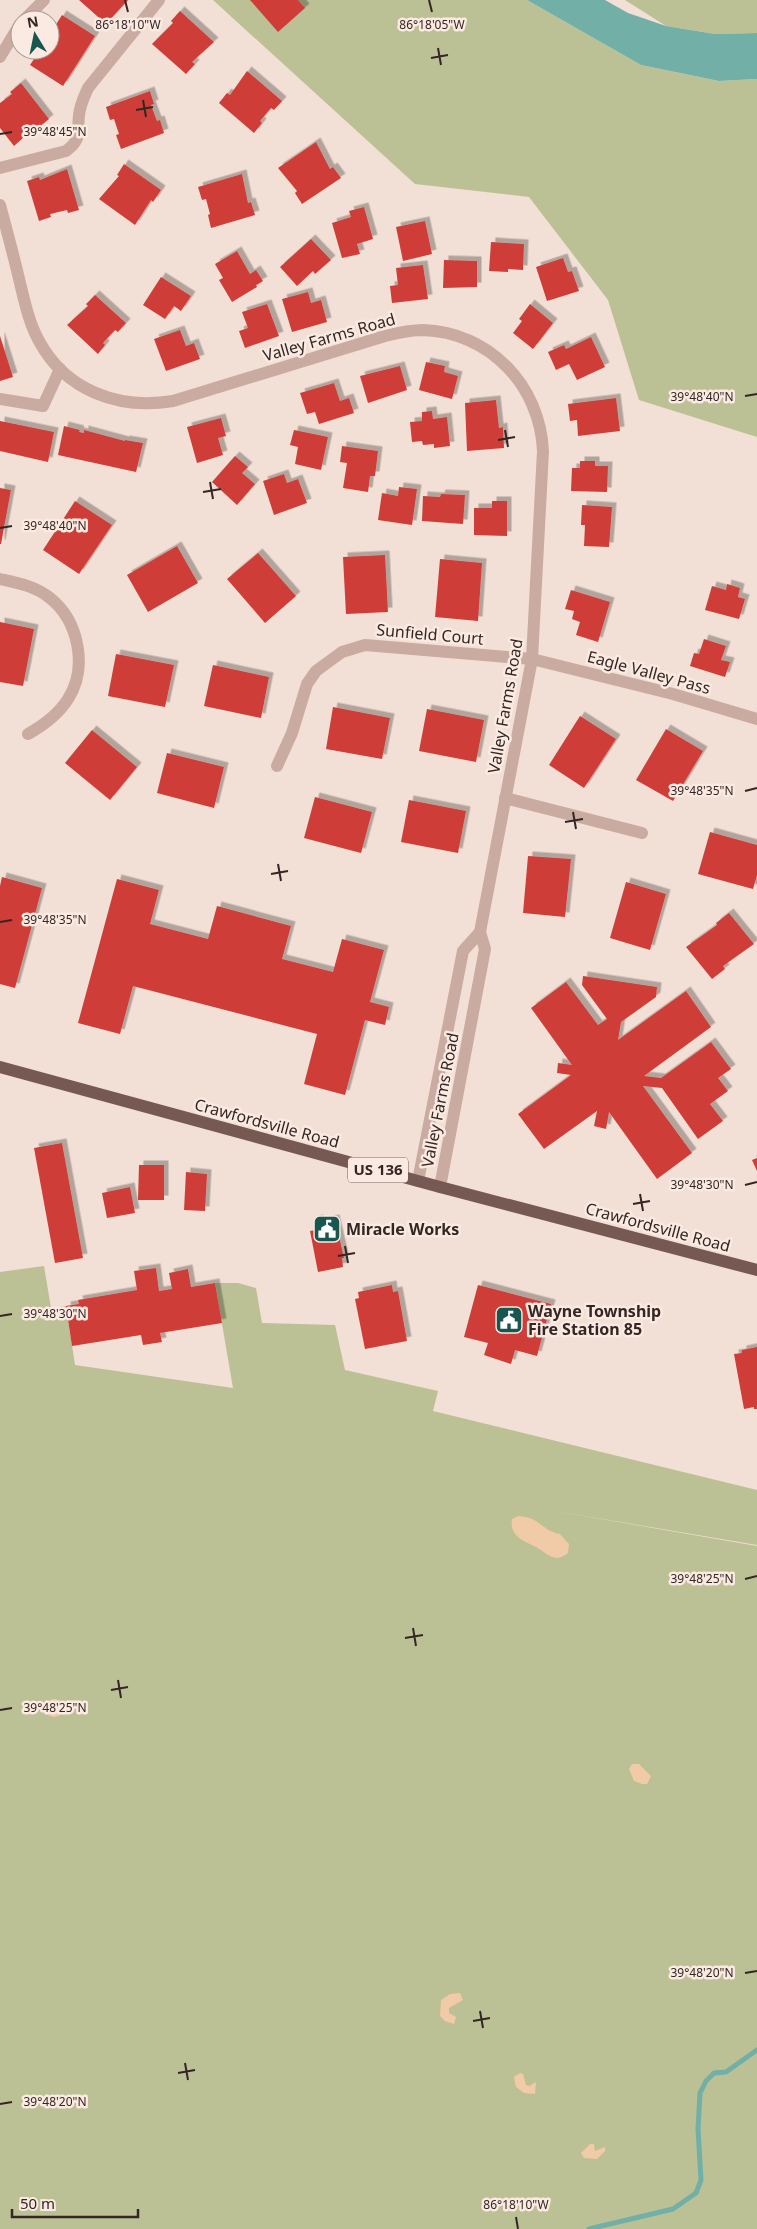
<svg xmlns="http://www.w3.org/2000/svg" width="757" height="2229" font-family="'Noto Sans',sans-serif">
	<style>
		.green { fill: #bbc195 }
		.sand { fill: #f1caa8 }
		.water { fill: #72b0a7 }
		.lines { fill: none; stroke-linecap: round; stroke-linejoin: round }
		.stream { stroke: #72b0a7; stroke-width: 5 }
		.building { fill: #ce3e37; filter: url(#shadow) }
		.minor { stroke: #caaba1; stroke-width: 12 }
		.primary { stroke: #775954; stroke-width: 12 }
		.ticks { fill: none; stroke: #342624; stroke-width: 2 }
		.labels { text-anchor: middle; stroke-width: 5; stroke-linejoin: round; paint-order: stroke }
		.shield { fill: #faeae1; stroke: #6f615d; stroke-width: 1 }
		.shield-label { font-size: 15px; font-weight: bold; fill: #342624 }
		.street-label { font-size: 16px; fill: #342624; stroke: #faeae1 }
		.poi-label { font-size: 16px; font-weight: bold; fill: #342624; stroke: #faeae1; text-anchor: start }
		.ticks-label { font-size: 12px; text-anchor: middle; fill: #342624; stroke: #faeae1; stroke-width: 5; stroke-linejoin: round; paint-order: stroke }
	</style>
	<defs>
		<filter id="shadow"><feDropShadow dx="4.5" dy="-4.5" stdDeviation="0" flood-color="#0004"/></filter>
	</defs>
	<rect width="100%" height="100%" fill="#f2dfd5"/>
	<g class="green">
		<polygon points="213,0 527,0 641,65 719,81 757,79 757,437 639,400 608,300 529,197 415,184"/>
		<polygon points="625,0 757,0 757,33 715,34 666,26"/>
		<polygon points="44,1266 51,1308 66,1306 75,1365 233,1388 215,1283 238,1283 256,1288 262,1323 335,1325 345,1370 438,1391 433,1411 757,1490 757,1545 549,1510 757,1546 757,2229 0,2229 0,1272"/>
	</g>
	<g class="sand">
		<path d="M 518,1516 C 541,1517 540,1530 560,1534 L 569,1544 L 568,1553 C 565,1555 561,1558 557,1558 C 549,1557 543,1551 536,1547 C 524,1541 509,1536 512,1519 Z"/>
		<circle cx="54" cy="1708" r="9"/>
		<polygon points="632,1764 639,1764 651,1776 647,1784 642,1784 634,1781 629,1769"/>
		<polygon points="460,1993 463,2000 449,2008 449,2013 456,2017 454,2024 445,2021 440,2016 441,2000 450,1994"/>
		<polygon points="520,2073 523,2074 526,2085 529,2086 536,2082 535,2094 524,2093 516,2087 514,2077"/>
		<polygon points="590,2144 594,2144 595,2151 605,2147 605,2151 597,2159 584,2158 581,2153"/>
	</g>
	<polygon class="water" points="527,0 605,0 628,13 666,26 715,34 757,33 757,79 719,81 641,65"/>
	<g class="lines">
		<polyline class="stream" points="589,2229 673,2209 696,2193 701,2180 698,2129 700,2093 706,2081 714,2073 726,2072 757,2050"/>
	</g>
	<g class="building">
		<polygon points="79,0 128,0 106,24"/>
		<polygon points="250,0 298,0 305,8 278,32"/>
		<polygon points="180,11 214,42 192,62 195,64 186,74 152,44 173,23 171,21"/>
		<polygon points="62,15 95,36 63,86 30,65 40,50 50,50 50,34"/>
		<polygon points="247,71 282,101 274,110 271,108 260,121 262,123 254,133 219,103 227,93 230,95"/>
		<polygon points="21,83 49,119 38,128 36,126 14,146 0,128 0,103 12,94 10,92"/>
		<polygon points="150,91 154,104 151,105 157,121 160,120 164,133 121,149 116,135 119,134 114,119 110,120 106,107"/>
		<polygon points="316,142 330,169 333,167 341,178 302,204 295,193 297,191 278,168"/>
		<polygon points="124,164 161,190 153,202 151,200 135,225 99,199 119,176 117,175"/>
		<polygon points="67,169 79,210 68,213 67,210 50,214 51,217 39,221 27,181 39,177 40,180"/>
		<polygon points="242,174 248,203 251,202 255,215 211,228 208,215 210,214 206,199 202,200 198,187"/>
		<polygon points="364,207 373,239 357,244 360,254 342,258 332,223 351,217 349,211"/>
		<polygon points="425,221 432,254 403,261 396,227"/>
		<polygon points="311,239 331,260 315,274 313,271 297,286 280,267"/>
		<polygon points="491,242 524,244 523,270 508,269 508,272 489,271"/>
		<polygon points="237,251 250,274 256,270 263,281 256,285 257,287 232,302 219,280 223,278 215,264"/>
		<polygon points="563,258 568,272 572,271 579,291 547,301 536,267"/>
		<polygon points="444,260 477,261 477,287 443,288"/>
		<polygon points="423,265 428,299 392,303 390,286 398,285 396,268"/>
		<polygon points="161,277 191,296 181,311 174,306 165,319 143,305"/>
		<polygon points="308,292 311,303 321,300 327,322 292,332 282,299"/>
		<polygon points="95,295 126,323 118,332 115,330 103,343 105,345 98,354 67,325 88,306 86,304"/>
		<polygon points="267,304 279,336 245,348 239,331 248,328 242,312"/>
		<polygon points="530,304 553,323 533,349 513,333 522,321 519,319"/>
		<polygon points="180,330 186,346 194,343 200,359 166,371 154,339"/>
		<polygon points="0,336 13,377 0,381"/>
		<polygon points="591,337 605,367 577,380 569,364 556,370 548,352 564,345 566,349"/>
		<polygon points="426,362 445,366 444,372 458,376 452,399 419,390"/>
		<polygon points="400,366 407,390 368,403 360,376"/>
		<polygon points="334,383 340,401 349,398 354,413 319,424 315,412 307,414 300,393"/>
		<polygon points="616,398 620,431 578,436 577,420 570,421 568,404"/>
		<polygon points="496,400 499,428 503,427 504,448 467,451 465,403"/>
		<polygon points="432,411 433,419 447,417 450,446 434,448 434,444 423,445 422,441 412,442 410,422 422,421 422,412"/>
		<polygon points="221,418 226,436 218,438 223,455 197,463 187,427"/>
		<polygon points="0,421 54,432 48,462 0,451"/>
		<polygon points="64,426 80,430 79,432 84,433 84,430 125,441 125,440 143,443 136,472 58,455"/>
		<polygon points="294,430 328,437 321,470 295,464 298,447 290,445"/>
		<polygon points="342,446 378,451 375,476 370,476 368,492 343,488 347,463 340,462"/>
		<polygon points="235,456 248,467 242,473 255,484 237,505 212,482"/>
		<polygon points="580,461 595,461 595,466 608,466 607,492 571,491 572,468 580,468"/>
		<polygon points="284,474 287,483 298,479 307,503 274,515 263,481"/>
		<polygon points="399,487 417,489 412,525 378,520 382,493 398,496"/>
		<polygon points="0,488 11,490 1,544 0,544"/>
		<polygon points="441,494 465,495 463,524 422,521 423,496 440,497"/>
		<polygon points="75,501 112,525 79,574 43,550"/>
		<polygon points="492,501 507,501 507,536 474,535 474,508 492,508"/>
		<polygon points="582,505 612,507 609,547 584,546 585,525 581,525"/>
		<polygon points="177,546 198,583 148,612 127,575"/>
		<polygon points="258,553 296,596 265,623 227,579"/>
		<polygon points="385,555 388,612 346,614 343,557"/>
		<polygon points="440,559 482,563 478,621 435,617"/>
		<polygon points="727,584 740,588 738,597 745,599 739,619 705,610 712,586 726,590"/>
		<polygon points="571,590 610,602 598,642 576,635 580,622 572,619 574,611 565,609"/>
		<polygon points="0,622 34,629 23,686 0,682"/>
		<polygon points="704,639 726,646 721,660 730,662 725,677 690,666 694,653 699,654"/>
		<polygon points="116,654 174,665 165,707 108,696"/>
		<polygon points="213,665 269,677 261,718 204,706"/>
		<polygon points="333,707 390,718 382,759 326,749"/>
		<polygon points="427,709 484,720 476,762 419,751"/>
		<polygon points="580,716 616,739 584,788 549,765"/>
		<polygon points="666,729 703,751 673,801 636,780"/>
		<polygon points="92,730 137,767 110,800 65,763"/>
		<polygon points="167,753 224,767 214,808 157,793"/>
		<polygon points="315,797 372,812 361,853 304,838"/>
		<polygon points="409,800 466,811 458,853 401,842"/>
		<polygon points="710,832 757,845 757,875 753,889 698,874"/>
		<polygon points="528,856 571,859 565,917 523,913"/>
		<polygon points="2,877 42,888 15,988 0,984 0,886"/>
		<polygon points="117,879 159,890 150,924 208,939 217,906 291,926 282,959 333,972 342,939 384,950 370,1002 389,1007 385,1025 365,1020 345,1095 304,1084 317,1034 133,986 120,1034 78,1023"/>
		<polygon points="626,882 666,894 650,950 610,938"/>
		<polygon points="729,913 754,944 723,966 725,969 712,979 686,947 717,925 716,923"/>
		<polygon points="583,976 657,987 656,997 621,1022 618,1040 686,991 711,1027 644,1076 661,1078 711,1042 731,1069 718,1078 728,1091 710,1104 723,1121 698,1139 662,1088 643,1086 692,1153 657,1179 609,1112 606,1129 594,1126 597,1111 544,1149 518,1114 571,1075 557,1073 558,1063 572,1065 531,1008 566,982 598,1025 607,1019 582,985"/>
		<polygon points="62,1143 83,1258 55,1263 34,1148"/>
		<polygon points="757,1158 757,1171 752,1160"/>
		<polygon points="139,1165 164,1165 164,1200 138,1200"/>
		<polygon points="186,1172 207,1174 205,1211 184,1210"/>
		<polygon points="130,1187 135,1213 107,1218 102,1193"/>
		<polygon points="319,1219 319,1222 335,1219 344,1258 342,1258 343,1267 318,1272 310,1231 316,1230 315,1220"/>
		<polygon points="156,1268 159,1291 172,1289 169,1273 188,1269 191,1287 215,1283 222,1323 160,1333 162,1342 143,1345 141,1335 72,1346 66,1306 79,1304 78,1300 137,1290 134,1271"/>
		<polygon points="392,1285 393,1292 398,1291 407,1341 365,1349 355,1299 359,1298 358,1292"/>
		<polygon points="478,1285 551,1304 537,1356 515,1350 511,1364 484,1355 488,1343 464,1337"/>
		<polygon points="757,1347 757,1409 754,1409 754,1407 744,1409 734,1354 742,1353 742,1350"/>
	</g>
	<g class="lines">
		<g class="minor">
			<polyline points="24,20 44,0"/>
			<polyline points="0,57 20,24"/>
			<path d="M 0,168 L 66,151 C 82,139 77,133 79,115 C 80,105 84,97 88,88 L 159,0"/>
			<path d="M 0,205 C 7,231 14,257 20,283 C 25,303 29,323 39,341 C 66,391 119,410 173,401 L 385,336 C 397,333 410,330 423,330 C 489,332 540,385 543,451 L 532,659 L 480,932 L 485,949 L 440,1187"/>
			<polyline points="0,399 43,406 60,369"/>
			<path d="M 0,579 C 18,583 35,586 50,598 C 79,621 88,668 68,699 C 58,715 44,725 28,734"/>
			<polyline points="277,766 292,733 307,684 316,671 342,652 365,645 532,659 673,694 757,719"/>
			<polyline points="505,798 642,833"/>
			<polyline points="418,1181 463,951 480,932"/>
		</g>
		<polyline class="primary" points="0,1067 440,1187 757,1270"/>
	</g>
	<path class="ticks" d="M 125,0 L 128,12M 429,0 L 432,12M 438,48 L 441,65M 431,58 L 448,55M 143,100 L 146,117M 136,110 L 153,107M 0,134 L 12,132M 745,396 L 757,394M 505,430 L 508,447M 498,440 L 515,437M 210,482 L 213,499M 203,492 L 221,489M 0,528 L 12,526M 745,791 L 757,788M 573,812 L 576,829M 565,822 L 583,819M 278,864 L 281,881M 271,874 L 288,871M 0,922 L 12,920M 745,1185 L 757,1182M 640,1194 L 643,1211M 633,1204 L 650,1201M 345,1246 L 348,1263M 338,1256 L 355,1253M 0,1316 L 12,1314M 745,1579 L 757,1576M 413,1628 L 416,1646M 405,1638 L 423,1635M 118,1680 L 121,1698M 111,1690 L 128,1687M 0,1710 L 12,1708M 745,1973 L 757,1971M 480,2011 L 483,2028M 473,2021 L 490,2018M 185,2063 L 188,2080M 178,2073 L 195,2070M 0,2104 L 12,2102M 516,2217 L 518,2229"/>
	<defs>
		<g id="civic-square" transform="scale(1.4375)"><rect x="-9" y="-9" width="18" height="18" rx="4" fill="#18574f" stroke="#faeae1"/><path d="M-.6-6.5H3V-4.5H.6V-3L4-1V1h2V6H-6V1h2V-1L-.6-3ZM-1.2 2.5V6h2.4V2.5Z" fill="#fff"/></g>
	</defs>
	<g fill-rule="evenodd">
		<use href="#civic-square" x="327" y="1229"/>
		<use href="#civic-square" x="509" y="1320"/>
	</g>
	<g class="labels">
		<rect class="shield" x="348" y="1157.5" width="60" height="25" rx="4"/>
		<g class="shield-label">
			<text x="378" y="1175">US 136</text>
		</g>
		<g class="street-label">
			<text transform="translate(329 337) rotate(-16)" y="6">Valley Farms Road</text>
			<text transform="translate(430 634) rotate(5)" y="6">Sunfield Court</text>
			<text transform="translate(649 672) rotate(15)" y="6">Eagle Valley Pass</text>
			<text transform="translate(505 706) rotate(-80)" y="6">Valley Farms Road</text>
			<text transform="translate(440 1100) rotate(-79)" y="6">Valley Farms Road</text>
			<text transform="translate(267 1123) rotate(15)" y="6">Crawfordsville Road</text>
			<text transform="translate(658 1227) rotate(15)" y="6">Crawfordsville Road</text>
		</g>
		<g class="poi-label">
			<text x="346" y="1235">Miracle Works</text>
			<text x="528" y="1317">Wayne Township<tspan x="528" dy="18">Fire Station 85</tspan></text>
		</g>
	</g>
	<g class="ticks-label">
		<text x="432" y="29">86°18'05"W</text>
		<text x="128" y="29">86°18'10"W</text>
		<text x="55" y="136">39°48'45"N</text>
		<text x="702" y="401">39°48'40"N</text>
		<text x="55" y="530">39°48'40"N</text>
		<text x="702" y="795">39°48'35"N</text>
		<text x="55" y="924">39°48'35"N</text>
		<text x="702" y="1189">39°48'30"N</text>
		<text x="55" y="1318">39°48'30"N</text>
		<text x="702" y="1583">39°48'25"N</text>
		<text x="55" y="1712">39°48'25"N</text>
		<text x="702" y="1977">39°48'20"N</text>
		<text x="55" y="2106">39°48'20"N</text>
		<text x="516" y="2209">86°18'10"W</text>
	</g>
	<g transform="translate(35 35) rotate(350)"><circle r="24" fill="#faeae1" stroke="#ab9c95"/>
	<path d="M0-4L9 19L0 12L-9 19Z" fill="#18574f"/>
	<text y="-8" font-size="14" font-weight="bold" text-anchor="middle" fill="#342624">N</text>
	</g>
	<path d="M12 2209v8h126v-8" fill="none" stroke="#342624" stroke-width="2.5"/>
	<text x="20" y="2209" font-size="15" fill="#342624" stroke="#faeae1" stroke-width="4" paint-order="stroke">50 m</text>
</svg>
